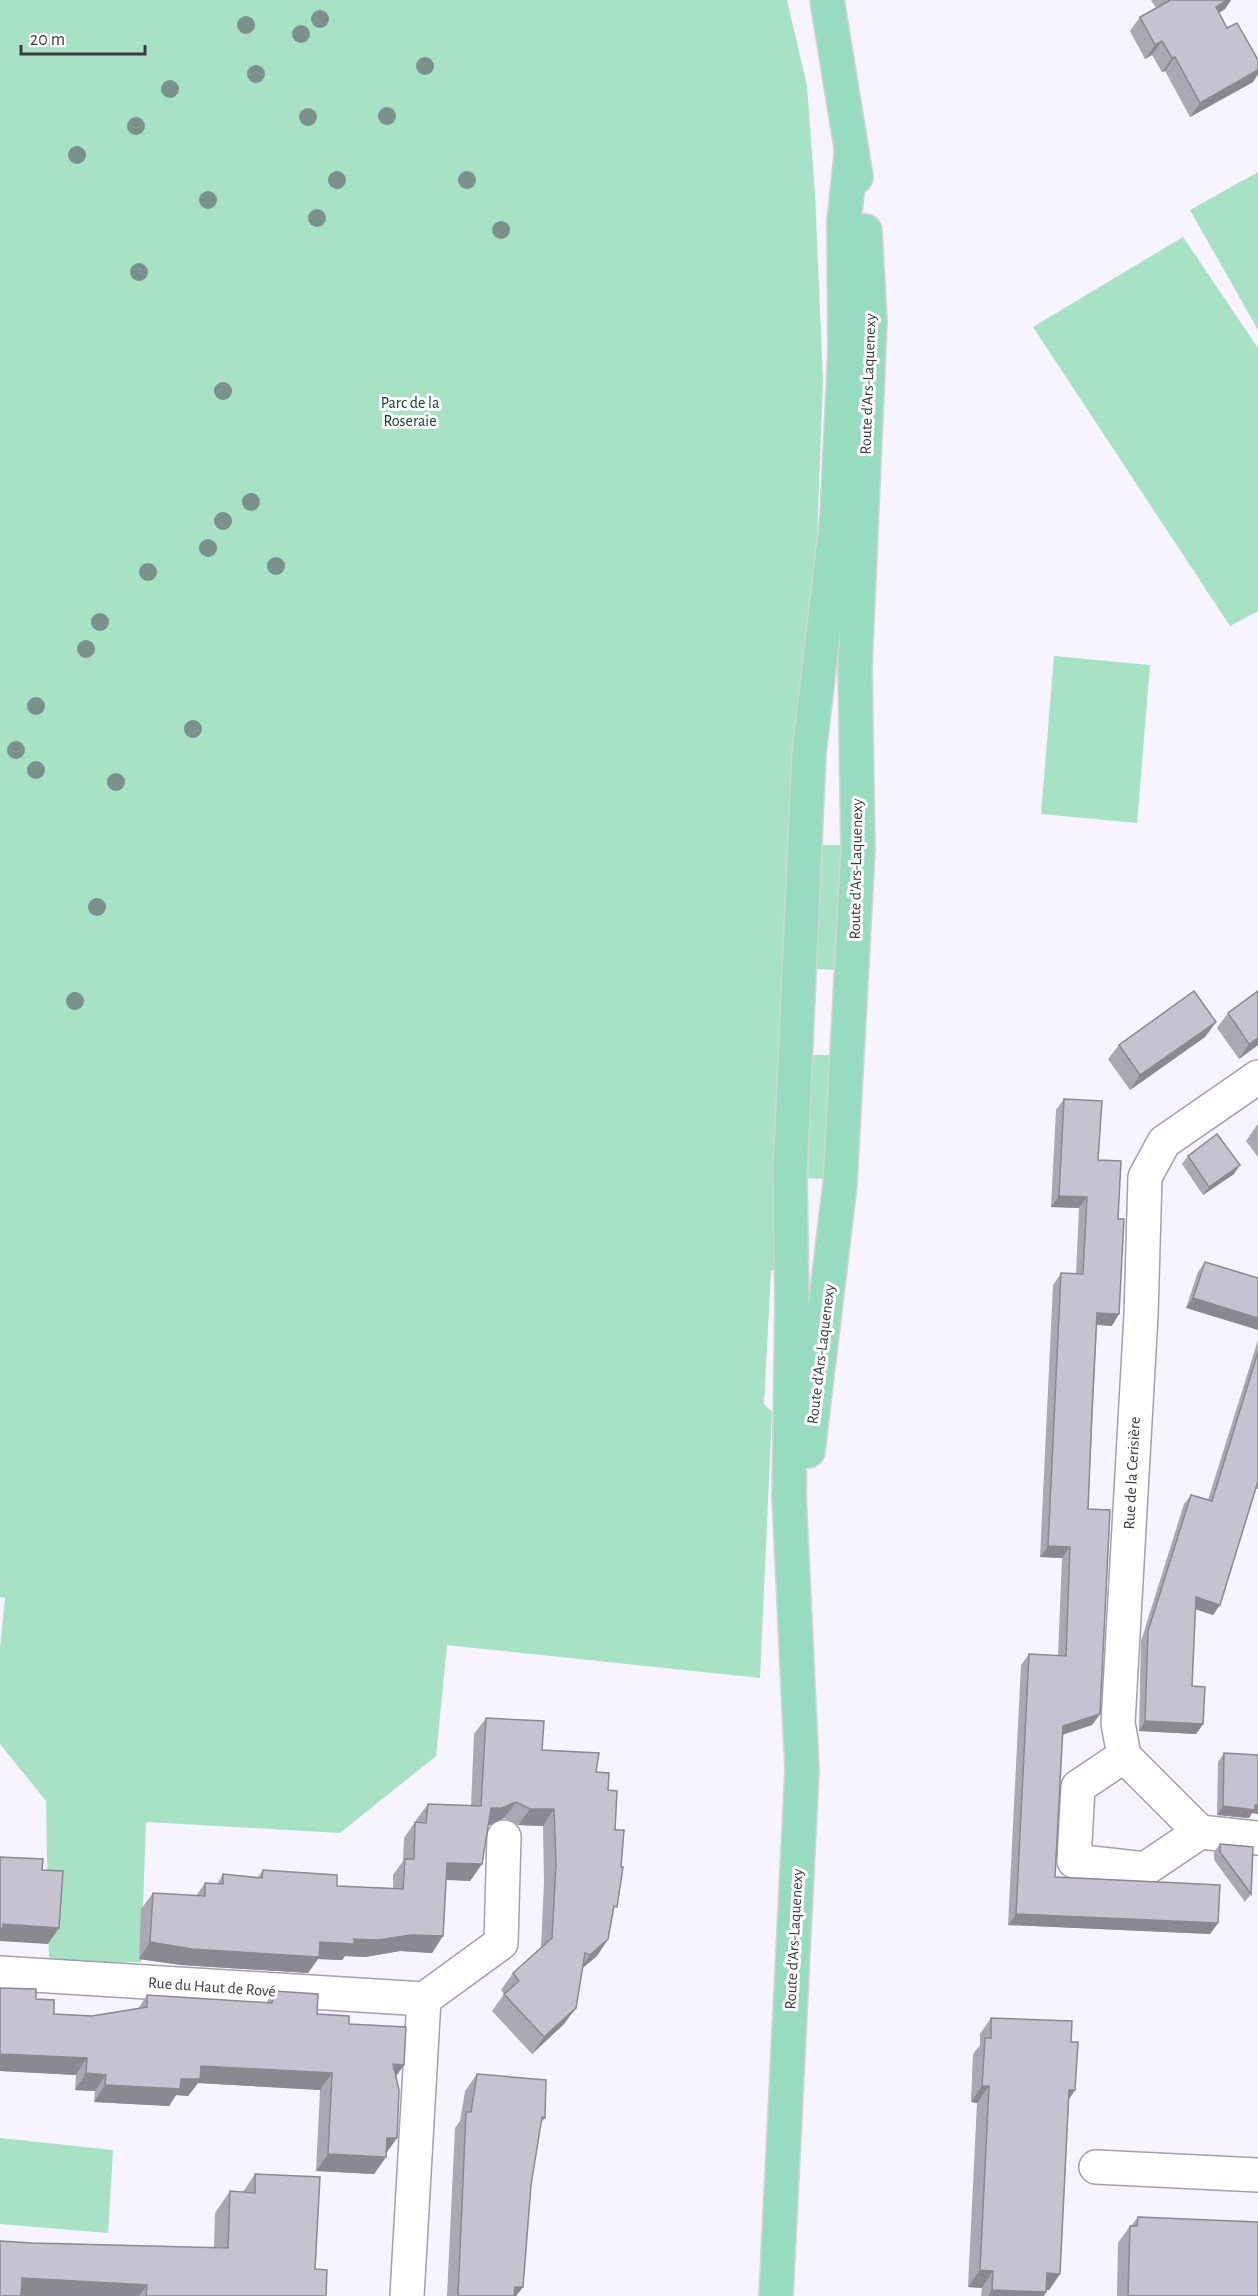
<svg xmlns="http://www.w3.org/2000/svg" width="1258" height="2296" font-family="'Alegreya Sans',sans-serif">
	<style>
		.green { fill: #a7e2c4 }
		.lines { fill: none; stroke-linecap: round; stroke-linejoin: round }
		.minor-casing { stroke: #a39fad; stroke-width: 36 }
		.major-casing { stroke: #d4d4d5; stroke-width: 36 }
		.minor { stroke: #fff; stroke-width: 33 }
		.major { stroke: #97dcbe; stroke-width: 33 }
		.tree { fill: #7a918c }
		.wall { fill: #aba7b4 }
		.shaded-wall { fill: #8b8892 }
		.building { fill: #c7c2d1; stroke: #8b8892; stroke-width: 1.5 }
		.labels { text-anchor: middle; stroke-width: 6; stroke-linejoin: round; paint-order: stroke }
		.street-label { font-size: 16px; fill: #3c3a3f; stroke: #fff }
		.park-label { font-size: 16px; fill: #14412e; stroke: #fff }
	</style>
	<rect width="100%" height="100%" fill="#f7f3ff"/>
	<g class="green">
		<polygon points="0,0 787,0 807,86 815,194 823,380 809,753 778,1268 771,1271 764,1404 772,1412 760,1678 447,1645 436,1756 340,1833 146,1822 141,1962 49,1964 46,1801 0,1744 0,1648 5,1598 0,1597"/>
		<polygon points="1258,172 1258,330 1190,210"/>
		<polygon points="1183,237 1258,348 1258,611 1230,626 1033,327"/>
		<polygon points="1054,656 1150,665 1137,823 1041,814"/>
		<polygon points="822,845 842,845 835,970 816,969"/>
		<polygon points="812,1055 831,1055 824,1179 808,1178"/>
		<polygon points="0,2138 113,2150 108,2233 0,2224"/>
	</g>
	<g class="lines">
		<g class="minor-casing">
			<g id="minor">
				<polyline points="1258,1077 1164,1142 1145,1177 1141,1315 1118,1723 1124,1756 1200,1832 1258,1838"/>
				<polyline points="1124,1756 1078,1787 1074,1861 1145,1869 1200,1832"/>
				<polyline points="0,1973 424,1999 407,2296"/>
				<polyline points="424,1999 501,1943 504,1837"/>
				<polyline points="1096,2167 1258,2175"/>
			</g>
		</g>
		<g class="major-casing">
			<g id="major">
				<polyline points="827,0 856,177"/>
				<polyline points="808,1451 840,1184 858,850 855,667 870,322 865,231"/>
				<polyline points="776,2296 802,1770 789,1495 792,1301 790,1175 809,753 837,517 845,347 844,221 851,156"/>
			</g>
		</g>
		<use href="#minor" class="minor"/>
		<use href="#major" class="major"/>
	</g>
	<g class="tree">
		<circle cx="320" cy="19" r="9"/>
		<circle cx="246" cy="25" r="9"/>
		<circle cx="301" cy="34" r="9"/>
		<circle cx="425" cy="66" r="9"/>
		<circle cx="256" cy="74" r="9"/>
		<circle cx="170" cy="89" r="9"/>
		<circle cx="387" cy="116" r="9"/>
		<circle cx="308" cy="117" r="9"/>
		<circle cx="136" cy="126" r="9"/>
		<circle cx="77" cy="155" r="9"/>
		<circle cx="337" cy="180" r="9"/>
		<circle cx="467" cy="180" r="9"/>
		<circle cx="208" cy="200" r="9"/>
		<circle cx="317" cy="218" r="9"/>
		<circle cx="501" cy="230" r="9"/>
		<circle cx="139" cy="272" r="9"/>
		<circle cx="223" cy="391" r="9"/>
		<circle cx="251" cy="502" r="9"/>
		<circle cx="223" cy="521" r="9"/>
		<circle cx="208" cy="548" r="9"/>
		<circle cx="276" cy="566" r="9"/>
		<circle cx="148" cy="572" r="9"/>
		<circle cx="100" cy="622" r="9"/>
		<circle cx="86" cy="649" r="9"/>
		<circle cx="36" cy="706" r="9"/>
		<circle cx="193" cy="729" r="9"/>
		<circle cx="16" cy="750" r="9"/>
		<circle cx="36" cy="770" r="9"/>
		<circle cx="116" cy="782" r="9"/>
		<circle cx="97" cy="907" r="9"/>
		<circle cx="75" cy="1001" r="9"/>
	</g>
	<g class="wall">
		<polygon points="1151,0 1231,0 1225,9 1219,13 1227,28 1258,60 1258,74 1253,82 1190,117 1165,71 1162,72 1152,55 1145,59 1130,31 1140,17 1156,8"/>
		<polygon points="1258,991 1258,1045 1239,1059 1217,1028 1228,1013"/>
		<polygon points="1216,1022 1205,1037 1130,1090 1108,1059 1119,1045"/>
		<polygon points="1064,1099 1098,1160 1112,1326 1097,1325 1088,1509 1100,1714 1092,1725 1062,1735 1055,1877 1218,1923 1210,1934 1008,1925 1021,1665 1029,1654 1058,1656 1062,1558 1040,1557 1053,1285 1061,1273 1076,1274 1079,1208 1051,1207 1056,1110"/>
		<polygon points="1257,1125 1258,1125 1258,1157 1246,1141"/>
		<polygon points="1188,1156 1234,1174 1203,1195 1182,1164"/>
		<polygon points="1205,1262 1258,1278 1186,1308 1198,1272"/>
		<polygon points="1258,1340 1258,1489 1256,1489 1213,1615 1195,1609 1192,1686 1203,1724 1196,1734 1139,1731 1141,1641 1184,1504 1191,1495 1208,1500"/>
		<polygon points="486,1718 542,1750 596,1772 608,1790 615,1830 613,1913 608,1939 597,1956 582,1968 564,2024 532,2054 492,2011 504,1994 501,1990 513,1973 541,1948 544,1881 543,1826 518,1825 504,1818 490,1825 488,1825 482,1864 470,1881 446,1880 443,1936 432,1953 400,1951 365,1957 345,1956 342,1960 318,1959 308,1973 181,1965 139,1959 141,1909 153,1893 196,1896 205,1883 217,1884 223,1874 258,1877 263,1870 337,1886 393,1888 393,1875 403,1861 404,1838 415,1822 416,1822 416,1820 428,1804 471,1806 474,1734"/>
		<polygon points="1224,1753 1258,1755 1258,1814 1252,1813 1249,1818 1217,1815 1218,1762"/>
		<polygon points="1220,1844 1251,1894 1245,1902 1214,1860 1214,1852"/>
		<polygon points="0,1988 36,1999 54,2014 92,2016 138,2009 147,1995 266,2003 274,1991 317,2014 349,2024 396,2077 397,2138 386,2153 386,2157 374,2174 316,2171 320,2090 198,2083 188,2096 176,2095 169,2106 94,2102 95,2091 75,2090 76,2075 0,2071"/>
		<polygon points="991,2018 1069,2100 1060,2274 1049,2290 1046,2290 1044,2296 981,2296 982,2288 968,2287 977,2103 971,2102 973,2054 980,2045 980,2034"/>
		<polygon points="477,2074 545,2118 541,2123 531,2185 523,2287 516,2296 447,2296 455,2128 460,2121 465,2091"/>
		<polygon points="255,2174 315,2269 326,2296 0,2296 32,2243 214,2248 215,2213 230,2191 243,2192"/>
		<polygon points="1138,2217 1258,2296 1117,2296 1118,2243 1130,2226 1131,2226"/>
	</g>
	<g class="shaded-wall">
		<polygon points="1227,0 1231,0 1225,9 1206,21 1216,7"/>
		<polygon points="1162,41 1152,55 1145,59 1155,45"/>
		<polygon points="1175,57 1165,71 1162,72 1172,58"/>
		<polygon points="1258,70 1258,74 1253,82 1190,117 1200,103"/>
		<polygon points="1216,1022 1205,1037 1130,1090 1140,1075"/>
		<polygon points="1258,1038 1258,1045 1239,1059 1249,1044"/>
		<polygon points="1240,1165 1234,1174 1203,1195 1209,1187"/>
		<polygon points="1059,1196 1087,1197 1079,1208 1051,1207"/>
		<polygon points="1193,1298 1258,1318 1258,1330 1186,1308"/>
		<polygon points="1097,1313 1119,1314 1112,1326 1089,1324"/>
		<polygon points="1048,1546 1070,1547 1062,1558 1040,1557"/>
		<polygon points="1196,1597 1220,1605 1213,1615 1189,1607"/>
		<polygon points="1100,1714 1092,1725 1055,1737 1063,1726"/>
		<polygon points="1145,1721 1203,1724 1196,1734 1139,1731"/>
		<polygon points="516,1802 504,1818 490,1825 479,1825 491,1808"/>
		<polygon points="1258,1805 1258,1814 1252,1813 1249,1818 1217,1815 1223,1806"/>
		<polygon points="530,1809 554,1809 543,1826 518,1825"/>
		<polygon points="447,1863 482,1864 470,1881 435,1879"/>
		<polygon points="1016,1914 1218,1923 1210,1934 1008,1925"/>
		<polygon points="3,1924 59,1928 48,1944 0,1941 0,1928"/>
		<polygon points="412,1935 443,1936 432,1953 400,1951 365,1957 345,1956 342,1960 318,1959 308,1973 181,1965 139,1959 150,1942 320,1942"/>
		<polygon points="608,1939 597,1956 578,1972 590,1955"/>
		<polygon points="576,2008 564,2024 532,2054 544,2037"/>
		<polygon points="0,2054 87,2058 76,2075 0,2071"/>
		<polygon points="393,2064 404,2065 392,2082"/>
		<polygon points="201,2066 332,2073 320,2090 198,2083 188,2096 176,2095 169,2106 94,2102 105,2085 181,2079"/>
		<polygon points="86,2073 106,2075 95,2091 75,2090"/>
		<polygon points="982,2086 989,2086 977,2103 971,2102"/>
		<polygon points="1069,2090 1075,2090 1064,2107"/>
		<polygon points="387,2138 397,2138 385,2155"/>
		<polygon points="328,2154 386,2157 374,2174 316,2171"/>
		<polygon points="980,2270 993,2271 982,2288 968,2287"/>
		<polygon points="1047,2273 1060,2274 1049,2290 1036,2290"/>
		<polygon points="22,2278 147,2285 139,2296 10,2296"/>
		<polygon points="515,2287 523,2287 516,2296 508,2296"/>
		<polygon points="992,2290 1046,2292 1044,2296 988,2296"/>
	</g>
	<g class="building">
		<polygon points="1169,0 1227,0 1216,7 1227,28 1237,23 1258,60 1258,70 1200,103 1175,57 1172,58 1162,41 1155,45 1140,17 1169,1"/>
		<polygon points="1194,991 1216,1022 1140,1075 1119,1045"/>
		<polygon points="1258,991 1258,1038 1249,1044 1228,1013"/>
		<polygon points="1064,1099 1102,1101 1098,1160 1121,1161 1118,1219 1124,1219 1119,1314 1097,1313 1092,1411 1088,1509 1110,1510 1100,1714 1063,1726 1055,1877 1220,1885 1218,1923 1016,1914 1029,1654 1066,1656 1070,1547 1048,1546 1061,1273 1083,1274 1087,1197 1059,1196"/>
		<polygon points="1217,1134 1240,1165 1209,1187 1188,1156"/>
		<polygon points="1205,1262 1258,1278 1258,1318 1193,1298"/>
		<polygon points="1258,1352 1258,1481 1220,1605 1196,1597 1192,1686 1205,1687 1203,1724 1145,1721 1148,1631 1191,1495 1212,1501"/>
		<polygon points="486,1718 544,1721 542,1750 599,1753 596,1772 609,1773 608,1790 617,1791 615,1830 624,1830 621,1867 623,1867 617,1907 614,1906 608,1939 590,1955 585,1953 576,2008 544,2037 504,1994 519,1981 513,1973 552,1938 556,1864 554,1809 530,1809 516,1802 502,1808 491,1808 482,1864 447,1863 443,1936 412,1935 377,1940 354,1939 354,1944 320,1942 319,1957 192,1949 150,1942 153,1893 205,1896 205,1883 223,1884 223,1874 262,1878 263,1870 337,1875 337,1886 403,1889 405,1859 414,1859 415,1822 426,1823 428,1804 481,1806"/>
		<polygon points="1224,1753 1258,1755 1258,1805 1255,1805 1255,1810 1223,1806"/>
		<polygon points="1220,1844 1253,1847 1251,1894 1220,1852"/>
		<polygon points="0,1857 43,1859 42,1870 63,1871 59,1928 3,1924 3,1928 0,1928"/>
		<polygon points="0,1988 36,1989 36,1999 54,2000 54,2014 92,2016 147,2007 147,1995 272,2003 274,1991 318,1994 317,2014 349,2016 349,2024 406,2027 404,2065 393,2064 399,2090 397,2138 387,2138 386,2157 328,2154 332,2073 201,2066 200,2079 181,2079 180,2089 105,2085 106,2075 86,2073 87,2058 0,2054"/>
		<polygon points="991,2018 1072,2021 1071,2042 1078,2042 1075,2090 1069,2090 1060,2274 1047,2273 1046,2292 992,2290 993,2271 980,2270 989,2086 982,2086 985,2038 991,2038"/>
		<polygon points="477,2074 546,2080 545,2118 542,2117 531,2185 523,2287 515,2287 514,2296 458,2296 466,2112 471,2112"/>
		<polygon points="255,2174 320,2177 315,2269 327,2270 326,2296 146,2296 147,2285 22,2278 21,2296 0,2296 0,2241 32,2243 228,2248 230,2191 255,2193"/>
		<polygon points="1138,2217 1258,2222 1258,2296 1128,2296 1130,2226 1137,2226"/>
	</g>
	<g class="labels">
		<g class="street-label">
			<text transform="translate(867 384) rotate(-88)" y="6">Route d'Ars-Laquenexy</text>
			<text transform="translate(855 869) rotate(-89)" y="6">Route d'Ars-Laquenexy</text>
			<text transform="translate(820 1354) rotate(-83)" y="6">Route d'Ars-Laquenexy</text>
			<text transform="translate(1131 1473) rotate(-87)" y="6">Rue de la Cerisière</text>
			<text transform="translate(793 1939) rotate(-87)" y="6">Route d'Ars-Laquenexy</text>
			<text transform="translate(212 1986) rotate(4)" y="6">Rue du Haut de Rové</text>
		</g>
		<g class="park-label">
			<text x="410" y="408">Parc de la<tspan x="410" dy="18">Roseraie</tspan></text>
		</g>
	</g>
	<path d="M21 45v9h124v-9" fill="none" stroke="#3c3a3f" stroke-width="3"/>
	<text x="30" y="45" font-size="18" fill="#3c3a3f" stroke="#ffffff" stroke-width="4.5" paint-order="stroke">20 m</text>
</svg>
